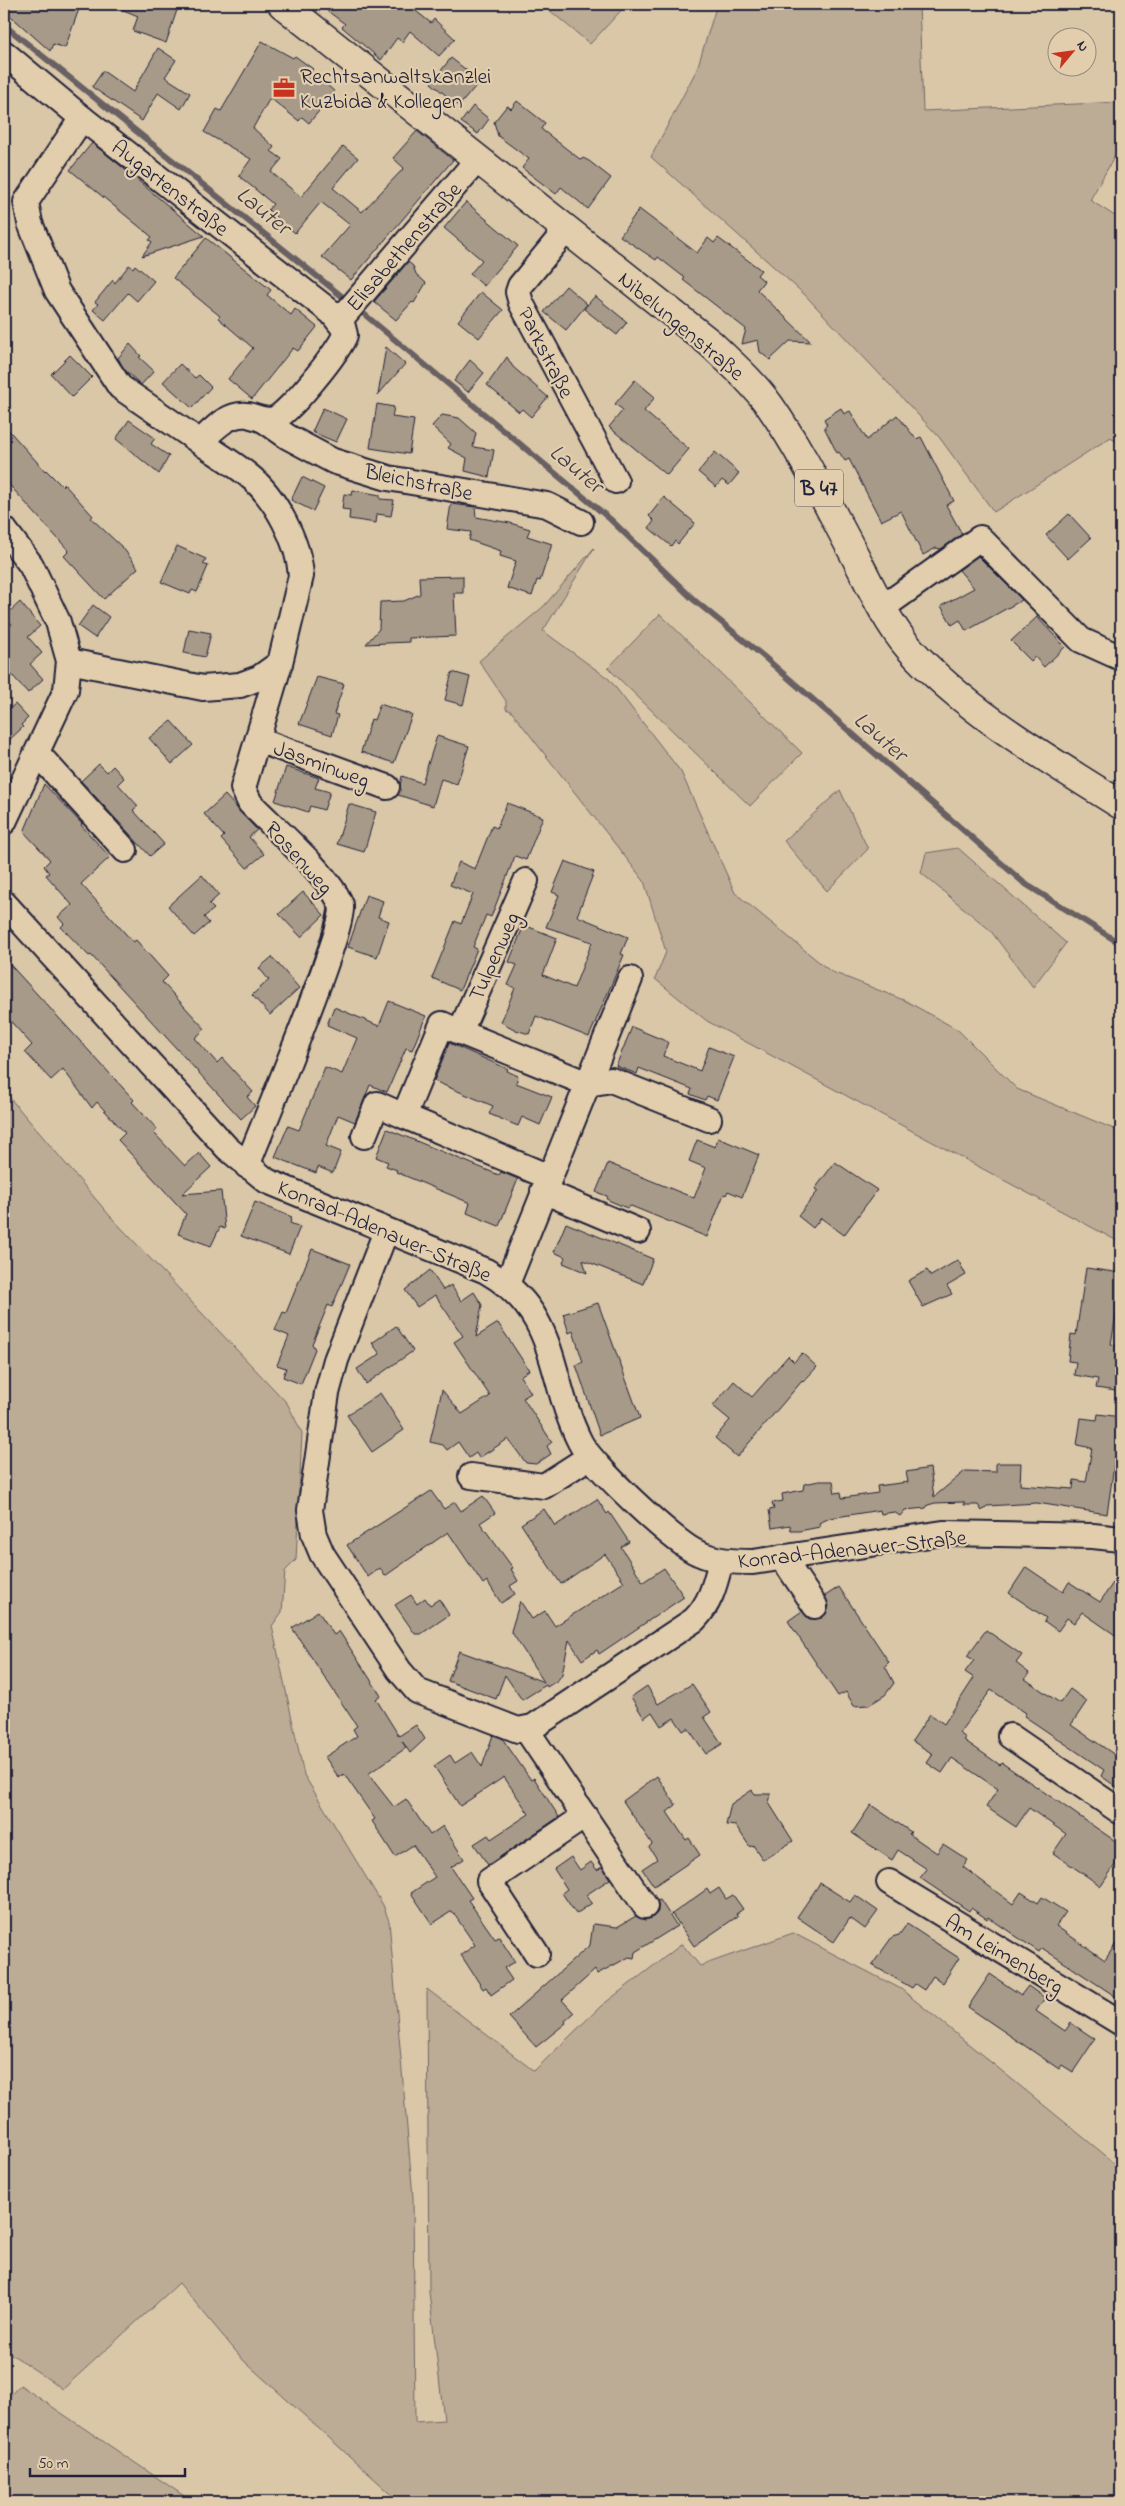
<svg xmlns="http://www.w3.org/2000/svg" width="1125" height="2506" font-family="'Indie Flower',sans-serif">
	<style>
		.green { fill: #bcac96; stroke: #6f6768 }
		.lines { fill: none; stroke-linecap: round; stroke-linejoin: round }
		.stream { stroke: #686064; stroke-width: 6 }
		.building { fill: #a79a89; stroke: #22223b }
		.street-casing { stroke: #22223b; stroke-width: 28 }
		.primary-casing { stroke: #22223b; stroke-width: 31 }
		.street { stroke: #e2ceac; stroke-width: 24 }
		.primary { stroke: #e2ceac; stroke-width: 28 }
		.labels { text-anchor: middle; stroke-width: 4.5; stroke-linejoin: round; paint-order: stroke }
		.shield { fill: #e2ceac; stroke: #5c565d; stroke-width: 1 }
		.shield-label { font-size: 21px; font-weight: bold; fill: #22223b }
		.poi-label { font-size: 22px; fill: #22223b; stroke: #e2ceac; text-anchor: start }
		.street-label { font-size: 22px; fill: #22223b; stroke: #e2ceac }
		.water-label { font-size: 24px; font-style: italic; fill: #3f3c4c; stroke: #e2ceac }
	</style>
	<rect width="100%" height="100%" fill="#dac7a7"/>
	<filter id="ink" filterUnits="userSpaceOnUse"><feTurbulence type="fractalNoise" baseFrequency=".02" numOctaves="2"/><feDisplacementMap in="SourceGraphic" scale="10" xChannelSelector="R" yChannelSelector="G"/><feConvolveMatrix kernelMatrix="1 2 1 2 8 2 1 2 1" color-interpolation-filters="sRGB"/></filter>
	<g filter="url(#ink)">
		<g class="green">
			<polygon points="542,4 627,4 590,44"/>
			<polygon points="717,4 919,4 923,111 1121,102 1121,145 1090,200 1121,220 1121,447 1111,437 994,512 939,437 804,294 651,157 697,69"/>
			<polygon points="594,548 543,631 609,679 681,772 735,893 830,971 906,1001 958,1030 1017,1089 1121,1132 1121,1243 707,1021 655,979 666,952 644,881 511,711 506,709 506,701 479,661 544,606"/>
			<polygon points="660,614 802,753 750,806 608,668"/>
			<polygon points="840,790 868,849 827,891 784,841"/>
			<polygon points="958,848 1066,943 1033,987 990,930 921,873 926,853"/>
			<polygon points="4,1091 110,1216 287,1403 302,1433 296,1560 285,1571 282,1612 272,1626 304,1775 383,1905 389,1921 413,2197 415,2422 444,2420 429,2292 427,1989 534,2071 601,2006 682,1944 700,1966 793,1933 901,1989 1105,2155 1121,2172 1121,2502 400,2502 244,2361 179,2283 63,2389 4,2349"/>
			<polygon points="20,2385 193,2502 4,2502 4,2402"/>
		</g>
		<g class="lines">
			<polyline class="stream" points="4,25 364,314 610,519 694,600 763,656 1024,883 1121,944"/>
		</g>
		<g class="building">
			<polygon points="4,4 64,4 79,9 65,48 53,44 50,51 4,10"/>
			<polygon points="109,4 179,4 166,43 133,31 138,16"/>
			<polygon points="318,4 407,4 431,23 434,19 455,39 439,56 410,31 402,42 397,38 381,60 342,27 345,24"/>
			<polygon points="262,41 293,58 295,56 313,69 311,71 335,92 309,123 302,117 299,121 270,98 253,128 274,147 271,151 282,159 271,172 301,197 343,146 358,158 333,188 362,212 404,168 393,158 417,131 453,160 351,280 322,257 350,225 321,202 295,233 268,210 273,204 239,176 251,159 204,132 217,109 221,111"/>
			<polygon points="158,48 176,60 165,77 190,93 181,109 158,93 142,121 92,87 103,71 133,92"/>
			<polygon points="451,58 480,81 459,106 431,83"/>
			<polygon points="517,101 545,123 541,129 581,160 583,158 589,161 611,178 588,209 561,187 556,194 522,168 529,159 498,136 494,122 505,108 508,106 511,109"/>
			<polygon points="473,106 489,119 478,134 461,122"/>
			<polygon points="92,143 116,162 204,236 142,256 152,242 149,240 152,237 70,170"/>
			<polygon points="466,202 518,246 484,286 470,274 482,260 444,228"/>
			<polygon points="639,209 697,253 708,238 714,243 718,238 761,270 757,275 764,281 757,290 811,342 790,341 770,360 760,352 758,340 742,344 746,329 683,280 685,278 658,257 656,260 620,236"/>
			<polygon points="206,238 271,290 267,295 291,315 295,309 317,327 298,351 293,348 252,399 228,379 253,348 218,318 220,316 173,278"/>
			<polygon points="408,262 413,266 416,274 426,283 414,303 412,302 396,320 374,302"/>
			<polygon points="129,265 133,268 135,265 154,281 137,301 128,293 105,320 93,310 98,304 95,302 113,280 115,283"/>
			<polygon points="566,286 587,304 566,330 544,312"/>
			<polygon points="481,292 503,310 479,338 458,321"/>
			<polygon points="595,296 627,322 617,335 584,309"/>
			<polygon points="130,344 141,356 139,357 154,371 141,385 124,369 118,358"/>
			<polygon points="386,347 405,364 378,395"/>
			<polygon points="70,355 92,377 72,397 51,374"/>
			<polygon points="507,357 513,367 548,397 531,417 522,409 519,412 487,385"/>
			<polygon points="470,360 484,373 468,392 454,381"/>
			<polygon points="180,364 195,378 199,375 211,387 192,408 163,382"/>
			<polygon points="635,380 655,397 644,411 689,449 667,475 609,427 623,410 615,404"/>
			<polygon points="377,404 394,407 392,417 414,420 409,454 370,448"/>
			<polygon points="323,408 347,419 336,442 312,432"/>
			<polygon points="841,408 844,414 850,411 867,440 897,415 916,439 921,437 954,501 946,505 962,534 941,549 936,548 923,555 901,511 881,521 849,459 845,461 839,452 837,453 824,427 827,425 824,419"/>
			<polygon points="442,415 459,418 476,433 473,447 494,450 489,477 465,471 467,458 448,448 451,444 432,426"/>
			<polygon points="129,420 155,438 151,444 169,456 159,474 116,439"/>
			<polygon points="4,425 45,471 46,470 62,486 64,484 93,516 91,518 123,548 138,568 104,599 64,556 69,551 4,479"/>
			<polygon points="715,452 739,473 729,485 722,480 716,487 698,472"/>
			<polygon points="302,477 324,488 313,511 291,500"/>
			<polygon points="353,490 380,495 380,499 394,500 391,516 377,514 376,523 349,519 350,510 342,509 344,494 352,495"/>
			<polygon points="664,497 695,523 678,544 675,541 671,546 649,528 654,521 649,516"/>
			<polygon points="451,504 475,507 476,517 510,523 530,529 527,536 552,544 540,581 537,580 532,596 507,588 516,561 500,556 501,551 469,540 471,532 447,529"/>
			<polygon points="1069,514 1091,538 1068,559 1046,535"/>
			<polygon points="177,546 206,559 203,564 208,566 197,592 192,590 190,594 161,582"/>
			<polygon points="978,556 1022,600 966,631 960,620 952,625 941,606 974,588 959,570"/>
			<polygon points="463,576 463,593 454,593 456,636 409,638 409,642 366,644 379,629 380,602 404,601 420,594 419,577"/>
			<polygon points="20,602 40,626 28,637 42,653 30,664 43,679 28,693 4,666 4,632 12,624 4,617"/>
			<polygon points="93,605 109,617 95,638 78,626"/>
			<polygon points="1037,617 1065,647 1044,667 1035,657 1031,661 1011,641"/>
			<polygon points="189,629 211,633 205,657 184,653"/>
			<polygon points="452,672 470,677 463,705 445,700"/>
			<polygon points="317,677 344,684 334,714 338,715 332,735 299,724"/>
			<polygon points="15,704 28,718 21,725 23,727 4,745 4,706 8,710"/>
			<polygon points="380,704 412,715 394,763 361,752 371,719 374,720"/>
			<polygon points="171,721 193,745 172,764 149,738"/>
			<polygon points="437,736 469,746 457,784 441,779 433,806 398,795 402,776 422,783"/>
			<polygon points="99,764 107,772 113,766 124,778 118,784 138,806 133,810 164,844 150,856 81,781"/>
			<polygon points="286,767 319,778 315,788 330,792 324,810 310,806 308,812 275,801"/>
			<polygon points="44,784 82,824 81,825 110,857 81,884 133,942 136,940 168,976 162,982 205,1029 195,1038 217,1063 222,1058 253,1092 247,1097 255,1106 241,1119 91,955 89,956 61,927 64,924 58,917 72,905 46,875 49,873 44,866 50,860 24,832"/>
			<polygon points="225,795 257,830 249,837 264,854 247,868 221,839 224,836 204,814"/>
			<polygon points="507,803 543,817 526,860 515,856 491,917 486,915 473,947 477,949 460,990 432,978 455,921 461,924 473,894 450,885 459,862 475,869 492,826 497,828"/>
			<polygon points="349,804 376,812 364,852 337,844"/>
			<polygon points="565,861 594,872 577,916 628,937 621,954 624,955 589,1037 536,1016 529,1034 516,1030 501,1022 515,988 508,985 517,965 509,962 524,925 557,938 543,975 574,988 592,942 546,927 559,895 552,892"/>
			<polygon points="202,875 219,895 209,904 214,909 204,917 209,923 194,936 168,906"/>
			<polygon points="303,892 324,915 301,937 279,914"/>
			<polygon points="366,895 383,901 378,917 389,921 377,957 348,947"/>
			<polygon points="272,957 299,988 270,1015 252,995 269,980 259,968"/>
			<polygon points="4,958 134,1100 132,1102 157,1129 154,1133 185,1166 199,1153 211,1167 182,1194 221,1191 225,1229 220,1227 211,1246 178,1234 186,1214 118,1140 125,1133 97,1102 92,1108 63,1069 51,1080 25,1052 32,1045 4,1014"/>
			<polygon points="389,1001 426,1016 412,1050 406,1048 387,1092 370,1085 355,1122 338,1115 326,1146 341,1152 333,1173 318,1167 316,1173 275,1157 288,1126 299,1130 325,1067 342,1074 357,1038 327,1025 334,1007 379,1026"/>
			<polygon points="632,1027 668,1042 663,1056 700,1071 709,1047 734,1057 717,1100 707,1096 705,1100 690,1094 692,1089 639,1068 637,1074 616,1066"/>
			<polygon points="449,1043 508,1069 507,1071 518,1076 516,1083 552,1097 540,1125 522,1117 518,1126 489,1114 493,1106 434,1081"/>
			<polygon points="387,1129 499,1175 501,1172 518,1179 499,1226 467,1213 470,1203 396,1172 397,1170 386,1166 388,1162 376,1157"/>
			<polygon points="718,1138 759,1155 742,1197 728,1191 726,1195 724,1194 707,1237 631,1206 627,1208 608,1200 607,1196 596,1192 608,1163 694,1198 706,1168 689,1161 697,1140 715,1147"/>
			<polygon points="835,1162 877,1190 844,1235 821,1218 813,1228 798,1216 818,1191 815,1189"/>
			<polygon points="255,1202 292,1217 290,1223 300,1227 289,1254 241,1236"/>
			<polygon points="566,1223 653,1259 643,1284 583,1260 587,1273 563,1263 565,1257 554,1252"/>
			<polygon points="312,1249 350,1264 332,1307 328,1305 312,1344 315,1349 301,1384 283,1377 286,1368 277,1365 289,1336 275,1330 283,1312 286,1313"/>
			<polygon points="958,1260 966,1275 947,1286 952,1294 923,1307 908,1281 927,1270 931,1276"/>
			<polygon points="1086,1268 1121,1273 1121,1311 1117,1310 1111,1344 1121,1346 1121,1368 1120,1368 1116,1391 1096,1388 1098,1379 1074,1375 1076,1362 1068,1361 1071,1334 1076,1335"/>
			<polygon points="430,1270 443,1290 451,1285 461,1301 474,1292 482,1305 476,1337 498,1323 529,1370 520,1376 531,1393 523,1398 552,1442 547,1446 551,1454 536,1464 526,1463 508,1439 479,1458 476,1453 469,1458 458,1442 447,1450 443,1445 430,1442 442,1390 462,1414 490,1396 454,1342 463,1336 435,1295 417,1307 405,1290"/>
			<polygon points="598,1303 640,1418 600,1435 576,1365 583,1362 573,1331 569,1333 563,1314"/>
			<polygon points="396,1326 413,1351 366,1384 357,1369 380,1354 372,1343"/>
			<polygon points="802,1353 817,1367 803,1382 802,1381 737,1457 715,1438 730,1420 713,1406 734,1381 752,1397 788,1356 794,1362"/>
			<polygon points="380,1393 404,1430 372,1452 347,1415"/>
			<polygon points="1098,1414 1121,1417 1107,1514 1037,1503 987,1506 982,1511 978,1505 964,1505 964,1502 935,1503 928,1505 926,1508 905,1510 900,1516 894,1512 881,1514 880,1510 830,1518 819,1523 820,1527 799,1531 791,1531 790,1525 772,1528 769,1510 774,1509 772,1503 783,1501 782,1494 803,1490 804,1484 819,1481 833,1481 835,1493 841,1492 842,1498 878,1493 877,1486 908,1482 906,1472 930,1468 934,1497 965,1471 996,1472 996,1463 1021,1463 1020,1485 1073,1489 1074,1480 1086,1482 1092,1448 1077,1445 1081,1418 1097,1420"/>
			<polygon points="431,1491 444,1509 455,1502 461,1511 483,1496 495,1513 480,1523 513,1568 511,1569 518,1581 510,1586 515,1594 501,1603 487,1581 483,1584 448,1532 385,1576 380,1568 368,1577 347,1545"/>
			<polygon points="597,1499 607,1514 609,1512 629,1542 621,1547 643,1582 664,1568 684,1597 599,1654 597,1650 582,1660 569,1640 562,1674 558,1680 547,1687 546,1685 522,1700 505,1675 496,1699 448,1681 459,1651 544,1682 511,1631 520,1601 532,1619 545,1611 555,1626 624,1582 605,1554 561,1584 521,1524 544,1509 555,1526"/>
			<polygon points="1026,1567 1063,1592 1069,1582 1100,1602 1121,1571 1121,1639 1082,1612 1074,1623 1067,1618 1058,1631 1044,1621 1046,1618 1009,1593"/>
			<polygon points="839,1587 889,1662 885,1666 894,1683 885,1695 869,1705 854,1706 846,1692 838,1696 788,1621 802,1611 809,1619 822,1618 827,1612 829,1606 825,1596"/>
			<polygon points="411,1595 417,1604 425,1598 430,1605 439,1599 449,1615 421,1634 415,1634 395,1605"/>
			<polygon points="318,1611 334,1635 339,1631 376,1688 381,1696 376,1699 399,1736 416,1725 425,1739 410,1753 402,1741 406,1748 368,1774 394,1807 406,1799 430,1835 443,1826 464,1859 451,1867 472,1898 468,1900 495,1939 499,1937 515,1962 504,1968 512,1980 491,1995 486,1987 483,1989 461,1955 475,1945 452,1911 432,1924 411,1893 435,1877 413,1845 395,1857 372,1821 375,1819 344,1774 339,1778 325,1757 357,1736 353,1729 357,1726 292,1628"/>
			<polygon points="986,1630 1022,1655 1016,1663 1029,1673 1025,1679 1060,1703 1070,1689 1087,1701 1071,1725 1115,1755 1121,1746 1121,1790 1101,1776 1104,1770 1024,1716 1026,1713 991,1690 959,1733 966,1738 964,1740 1000,1765 1002,1763 1121,1845 1121,1856 1101,1886 1053,1853 1066,1834 1029,1808 1016,1827 986,1807 998,1789 952,1758 942,1773 927,1763 933,1754 912,1741 930,1714 944,1724 974,1678 965,1672 974,1660 967,1656"/>
			<polygon points="692,1684 711,1712 704,1717 722,1744 706,1754 688,1728 683,1731 674,1718 661,1726 652,1712 644,1718 631,1697 647,1686 658,1704"/>
			<polygon points="493,1735 502,1738 531,1780 534,1778 559,1817 488,1865 474,1844 488,1835 491,1839 529,1814 504,1777 460,1806 434,1766 450,1755 455,1763 472,1752 482,1767"/>
			<polygon points="657,1776 676,1805 667,1812 686,1840 689,1838 700,1855 654,1886 642,1869 657,1859 649,1847 652,1844 623,1801"/>
			<polygon points="752,1790 755,1794 771,1794 769,1803 793,1841 763,1860 753,1845 750,1847 736,1826 726,1825 731,1804"/>
			<polygon points="871,1805 911,1832 909,1834 937,1853 943,1844 968,1860 963,1867 1013,1904 1021,1892 1038,1903 1042,1897 1066,1912 1056,1926 1105,1960 1121,1936 1121,2000 1042,1948 1039,1952 988,1917 987,1919 971,1908 969,1911 920,1878 927,1869 898,1850 892,1860 852,1833"/>
			<polygon points="571,1857 580,1870 591,1862 597,1870 602,1867 610,1879 586,1895 592,1903 576,1914 562,1893 567,1889 554,1869"/>
			<polygon points="820,1883 850,1902 855,1895 878,1911 865,1929 850,1918 834,1942 797,1917"/>
			<polygon points="719,1888 726,1899 733,1895 743,1909 736,1914 738,1916 694,1946 672,1914 707,1889 710,1894"/>
			<polygon points="660,1900 677,1926 635,1952 634,1958 629,1957 597,1974 595,1970 562,2000 574,2013 565,2021 566,2023 536,2047 509,2017 590,1945 593,1924 617,1927 636,1916 645,1920 652,1918 658,1912 657,1901"/>
			<polygon points="907,1924 959,1958 943,1983 933,1976 924,1990 915,1984 912,1988 872,1965 892,1937 899,1935"/>
			<polygon points="990,1974 1021,1995 1028,1986 1045,1998 1036,2011 1065,2031 1071,2023 1095,2039 1073,2072 1062,2065 1059,2069 968,2007"/>
		</g>
		<g class="lines">
			<g class="street-casing">
				<g id="street">
					<path d="M 4,53 L 82,118 L 332,313 L 343,327 L 345,335 C 339,351 289,414 274,419 C 264,422 257,417 248,415 C 228,412 213,430 200,442 C 216,453 233,463 248,475 C 275,496 299,542 301,576 L 280,663 L 259,678 L 240,685 L 203,688 L 69,661"/>
					<polyline points="82,118 26,202 30,223 57,291 120,387 200,442"/>
					<polyline points="566,230 520,286 518,292 521,303 616,481"/>
					<polyline points="340,320 478,159"/>
					<polyline points="265,421 288,437 333,461 388,478 547,505 581,522"/>
					<polyline points="4,529 31,565 58,622 69,661 66,690 4,822"/>
					<polyline points="882,608 980,538 1081,640 1121,658"/>
					<polyline points="258,740 387,787"/>
					<polyline points="37,753 125,850"/>
					<path d="M 4,903 L 227,1148 L 267,1181 L 486,1271 C 560,1313 547,1377 580,1442 C 591,1464 674,1543 698,1553 C 716,1561 733,1562 753,1562 L 943,1533 L 1093,1536 L 1121,1539"/>
					<polyline points="460,1032 588,1084"/>
					<polyline points="588,1084 611,1080 709,1119"/>
					<polyline points="404,1116 549,1177"/>
					<polyline points="364,1136 377,1104 404,1116 442,1024 460,1032 526,881"/>
					<path d="M 247,1166 C 260,1133 347,924 341,905 C 331,877 273,827 250,803 L 243,788 L 280,663"/>
					<polyline points="543,1191 638,1231"/>
					<path d="M 386,1231 L 336,1360 L 327,1393 L 310,1510 L 314,1535 L 322,1554 L 399,1670 L 417,1691 L 518,1730 L 533,1727 L 694,1620 C 711,1603 715,1584 721,1561"/>
					<polyline points="507,1284 630,979"/>
					<polyline points="471,1476 544,1486 589,1457"/>
					<polyline points="782,1557 815,1606"/>
					<polyline points="526,1729 645,1906"/>
					<polyline points="1010,1736 1121,1812"/>
					<polyline points="889,1882 1121,2023"/>
					<polyline points="537,1954 489,1881 585,1816"/>
				</g>
			</g>
			<g class="primary-casing">
				<path id="primary" d="M 282,4 L 710,343 C 731,363 753,382 770,406 C 802,452 827,504 854,554 C 870,585 886,621 909,648 C 966,712 1050,760 1121,805"/>
			</g>
			<use href="#street" class="street"/>
			<use href="#primary" class="primary"/>
		</g>
	</g>
	<defs>
		<g id="office-bare" transform="scale(1.725)"><path d="M-6-3h4V-5.5h4V-3h4V5H-6ZM-1-4.5V-3h2v-1.5ZM-6 0V1H6V0Z" fill="#c8321e" stroke="#e2ceac" stroke-width="2.5" paint-order="stroke"/></g>
	</defs>
	<g fill-rule="evenodd">
		<use href="#office-bare" x="284" y="88"/>
	</g>
	<g class="labels">
		<rect class="shield" x="795" y="469.5" width="48" height="37" rx="4"/>
		<g class="shield-label">
			<text x="819" y="495">B 47</text>
		</g>
		<g class="poi-label">
			<text x="300" y="83">Rechtsanwaltskanzlei<tspan x="300" dy="25">Kuzbida &amp; Kollegen</tspan></text>
		</g>
		<g class="street-label">
			<text transform="translate(171 187) rotate(38)" y="8">Augartenstraße</text>
			<text transform="translate(403 246) rotate(-49)" y="8">Elisabethenstraße</text>
			<text transform="translate(682 325) rotate(40)" y="8">Nibelungenstraße</text>
			<text transform="translate(547 352) rotate(63)" y="8">Parkstraße</text>
			<text transform="translate(419 481) rotate(12)" y="8">Bleichstraße</text>
			<text transform="translate(322 763) rotate(20)" y="8">Jasminweg</text>
			<text transform="translate(300 857) rotate(48)" y="8">Rosenweg</text>
			<text transform="translate(493 956) rotate(-66)" y="8">Tulpenweg</text>
			<text transform="translate(385 1230) rotate(23)" y="8">Konrad-Adenauer-Straße</text>
			<text transform="translate(852 1548) rotate(-6)" y="8">Konrad-Adenauer-Straße</text>
			<text transform="translate(1005 1953) rotate(31)" y="8">Am Leimenberg</text>
		</g>
		<g class="water-label">
			<text transform="translate(264 210) rotate(39)" y="8">Lauter</text>
			<text transform="translate(577 468) rotate(40)" y="8">Lauter</text>
			<text transform="translate(881 736) rotate(41)" y="8">Lauter</text>
		</g>
	</g>
	<rect width="1125" height="2506" fill="none" stroke="#e2ceac" stroke-width="20"/>
	<rect x="10" y="10" width="1105" height="2486" fill="none" stroke="#22223b" stroke-width="2" filter="url(#ink)"/>
	<g transform="translate(1072 52) rotate(61)"><circle r="24" fill="#e2ceac" stroke="#95897f"/>
	<path d="M0-4L9 19L0 12L-9 19Z" fill="#c8321e"/>
	<text y="-8" font-size="14" font-weight="bold" text-anchor="middle" fill="#22223b">N</text>
	</g>
	<path d="M30 2468v8h155v-8" fill="none" stroke="#22223b" stroke-width="2.5"/>
	<text x="38" y="2468" font-size="15" fill="#22223b" stroke="#e2ceac" stroke-width="4" paint-order="stroke">50 m</text>
</svg>
